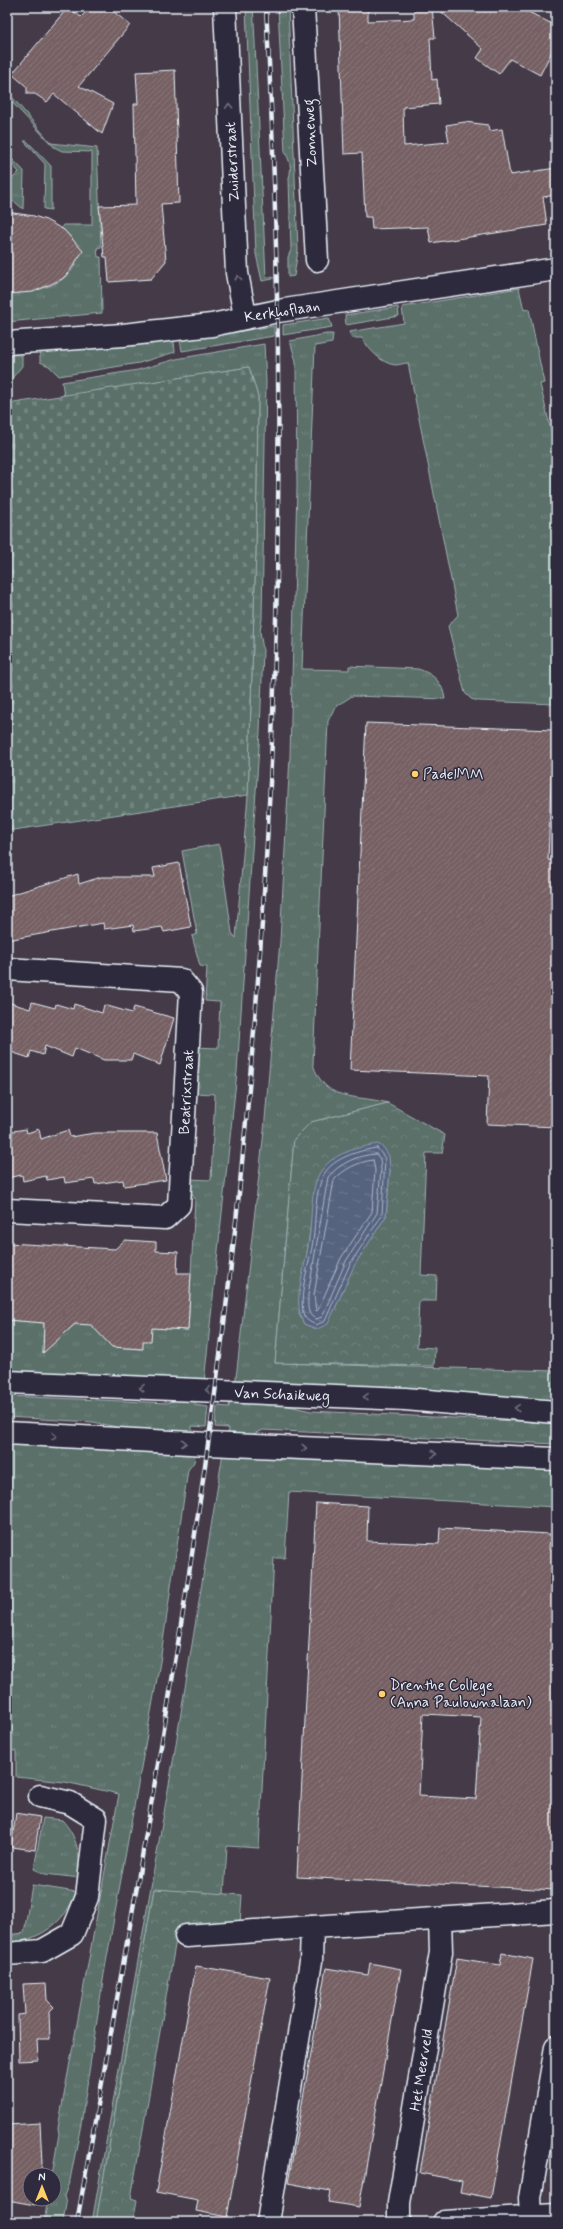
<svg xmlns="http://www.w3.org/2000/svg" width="563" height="2229" font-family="Mynerve,sans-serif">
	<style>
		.grass { fill: url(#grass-tufts); stroke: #a1b0b0 }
		.forest { fill: url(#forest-crowns); stroke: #a1b0b0; fill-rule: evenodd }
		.cemetery { fill: url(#cemetery-stones); stroke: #a1b0b0 }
		.water { fill: url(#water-ripples); stroke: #909caf }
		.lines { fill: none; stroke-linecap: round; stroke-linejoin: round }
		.shore { stroke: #aeb8c8; stroke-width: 1 }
		.building { fill: url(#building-hatch); stroke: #e8f1f8; fill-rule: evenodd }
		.minor-casing { stroke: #e8f1f8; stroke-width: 25 }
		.tertiary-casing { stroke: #e8f1f8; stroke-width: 25 }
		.minor { stroke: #2f2a3d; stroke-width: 22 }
		.tertiary { stroke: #2f2a3d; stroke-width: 22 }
		.rail-casing { stroke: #e8f1f8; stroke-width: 4.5 }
		.rail { stroke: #2f2a3d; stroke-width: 3; stroke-dasharray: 9; stroke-linecap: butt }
		.oneway { stroke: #70707e }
		.poi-dot { fill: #ffd166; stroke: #2f2a3d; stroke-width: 1.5 }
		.labels { text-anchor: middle; stroke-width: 3; stroke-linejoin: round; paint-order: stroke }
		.street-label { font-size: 15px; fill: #e8f1f8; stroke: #2f2a3d }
		.poi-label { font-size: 15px; fill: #e8f1f8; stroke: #2f2a3d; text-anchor: start }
	</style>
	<defs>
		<pattern id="grass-tufts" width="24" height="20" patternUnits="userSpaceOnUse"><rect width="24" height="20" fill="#5a6f69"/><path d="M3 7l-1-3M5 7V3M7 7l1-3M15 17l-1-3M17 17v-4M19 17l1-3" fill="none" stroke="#72847f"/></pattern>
		<pattern id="forest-crowns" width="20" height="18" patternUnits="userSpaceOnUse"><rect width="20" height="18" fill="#5a6f69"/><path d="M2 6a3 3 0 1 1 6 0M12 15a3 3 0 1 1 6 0" fill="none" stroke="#72847f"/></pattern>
		<pattern id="cemetery-stones" width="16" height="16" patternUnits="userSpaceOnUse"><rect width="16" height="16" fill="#5a6f69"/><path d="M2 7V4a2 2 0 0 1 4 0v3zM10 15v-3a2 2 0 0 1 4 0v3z" fill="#72847f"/></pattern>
		<pattern id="water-ripples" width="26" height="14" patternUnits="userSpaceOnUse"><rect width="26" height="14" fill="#56637f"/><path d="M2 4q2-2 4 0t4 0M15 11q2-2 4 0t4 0" fill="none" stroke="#6e7a92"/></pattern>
		<pattern id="building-hatch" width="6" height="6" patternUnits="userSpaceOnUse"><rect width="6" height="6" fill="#766163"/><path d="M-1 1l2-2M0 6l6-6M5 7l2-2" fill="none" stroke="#8a787a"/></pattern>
	</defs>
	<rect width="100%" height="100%" fill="#443a48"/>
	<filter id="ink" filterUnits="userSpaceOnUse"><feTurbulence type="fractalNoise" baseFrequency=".025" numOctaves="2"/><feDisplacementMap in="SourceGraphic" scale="8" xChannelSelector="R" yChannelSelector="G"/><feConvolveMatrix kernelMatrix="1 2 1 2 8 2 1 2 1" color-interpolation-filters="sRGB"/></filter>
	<g filter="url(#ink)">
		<g class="grass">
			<polygon points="246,7 253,7 254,22 266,277 273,277 273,279 262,281 256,254"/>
			<path d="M 278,7 L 288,7 L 298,250 L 294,276 L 288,277 L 288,257 L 291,250 L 289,178 C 292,168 290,161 285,152 Z"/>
			<path d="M 7,91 L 51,143 L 97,148 L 101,247 L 97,248 L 98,257 L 101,257 L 102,313 L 7,322 L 7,293 C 30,295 82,283 76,251 C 74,241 69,233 61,228 L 63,225 L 92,225 L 92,152 L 62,151 L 54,147 L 7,97 Z"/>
			<polygon points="24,141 27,141 51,166 51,210 44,209 45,164"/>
			<polygon points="9,156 24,171 23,209 15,202 7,200 7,184 19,172 7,159"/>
			<path d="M 519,288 L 524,310 L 529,309 L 544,383 L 540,384 L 556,452 L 556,704 L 479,701 L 471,699 L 465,693 L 448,626 L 458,615 L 408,363 C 404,363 399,365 395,365 C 380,363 369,349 362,338 L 352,338 L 349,332 L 404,323 L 402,307 Z"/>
			<polygon points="398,307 399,316 346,325 345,315"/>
			<polygon points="329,318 332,327 283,335 283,325"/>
			<polygon points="274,326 274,336 182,351 180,340"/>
			<path d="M 326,334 L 333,334 L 332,343 L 315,346 L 302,669 L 349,670 L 349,666 L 418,669 C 434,674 443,683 445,699 L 352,696 L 335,707 L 328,721 L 313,1064 C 325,1103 355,1094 388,1103 L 311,1122 L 294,1139 L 275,1363 L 556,1371 L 556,1400 L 233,1383 L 236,1378 L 264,1131 L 280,941 L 290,756 L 297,487 L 296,361 L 290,341 Z"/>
			<polygon points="174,341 175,352 139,363 59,376 49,366 40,362 40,352"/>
			<polygon points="264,344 266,382 262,619 260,631 263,650 260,732 237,1072 204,1382 7,1373 7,1320 44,1323 43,1343 52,1344 84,1316 112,1347 142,1349 143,1341 152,1328 188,1330 195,1199 188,1186 188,1179 211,1180 215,1094 193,1093 195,1047 218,1048 220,1002 205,1001 207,967 200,966 192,936 197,934 182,851 219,844 232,933 236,938 248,795 256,549 258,397 249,367 64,396 62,382 138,370 176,359"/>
			<polygon points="22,353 22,366 13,377 10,389 7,390 7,354"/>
			<polygon points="7,1396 168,1403 181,1396 195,1397 195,1405 208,1407 206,1427 192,1426 192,1437 160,1436 93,1422 7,1417"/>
			<polygon points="230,1399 262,1400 311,1411 556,1423 556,1444 263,1430 242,1439 227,1438 228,1428 215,1427 217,1406 229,1407"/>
			<polygon points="7,1441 196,1450 194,1462 188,1470 160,1662 104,1974 81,2124 70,2180 64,2196 66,2204 63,2222 44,2222 48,2199 54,2199 54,2175 52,2175 59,2134 58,2128 119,1794 65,1782 16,1777 16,1751 7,1750"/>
			<polygon points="222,1451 556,1467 556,1507 289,1492 285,1558 274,1558 259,1848 227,1846 224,1895 154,1889 96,2222 92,2222 174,1756 222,1459"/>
			<path d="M 43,1818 L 62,1820 C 78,1837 80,1856 80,1878 L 45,1874 L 34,1869 Z"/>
			<path d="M 32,1885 L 76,1892 C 65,1924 39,1940 7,1944 L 7,1935 L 24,1933 Z"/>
		</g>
		<g class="forest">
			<path d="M 388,1103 L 445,1135 L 442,1153 L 426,1153 L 421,1275 L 437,1276 L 436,1301 L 419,1301 L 417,1347 L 435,1348 L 434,1366 L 275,1363 L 294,1139 L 311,1122 ZM 390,1170 L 386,1216 L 354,1265 L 334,1311 L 317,1329 L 304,1324 L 299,1314 L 316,1184 Z"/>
			<polygon points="154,1889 242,1895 240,1924 178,1928 131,2198 137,2200 133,2222 96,2222"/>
		</g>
		<polygon class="cemetery" points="249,367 258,397 256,549 248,795 7,831 7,404"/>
		<path class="water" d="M 378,1144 L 384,1148 L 389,1156 L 390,1170 L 386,1216 L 354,1266 L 328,1324 L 317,1329 L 304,1324 C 299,1314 298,1305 299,1294 C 301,1276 307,1258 309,1240 C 312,1221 310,1186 321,1171 C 333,1153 358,1147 378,1144 Z"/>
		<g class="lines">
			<g class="shore">
				<path d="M 377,1148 L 385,1158 L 382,1215 L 350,1264 L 325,1321 L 316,1325 C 310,1322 305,1320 303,1313 C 299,1290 310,1263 313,1241 C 316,1220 314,1193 324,1174 C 333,1158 360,1150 377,1148 Z"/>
				<path d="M 376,1154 L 380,1159 L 381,1170 L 377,1213 L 346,1261 L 322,1317 L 316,1319 C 306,1315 308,1304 308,1295 L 328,1177 C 340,1163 358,1155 376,1154 Z"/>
				<path d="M 373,1160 L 375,1170 L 372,1212 L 341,1258 L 318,1310 L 316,1311 L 314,1295 L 334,1180 C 344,1169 358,1162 373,1160 Z"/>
			</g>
		</g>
		<g class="building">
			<polygon points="68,7 81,17 91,7 108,7 130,25 79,86 113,104 102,134 54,94 47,102 35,94 27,94 27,87 12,74"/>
			<polygon points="339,7 368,7 368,21 414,19 414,7 432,7 435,38 430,38 432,80 437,79 439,104 403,107 404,146 449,142 446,125 465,122 488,125 489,131 502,129 510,175 556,168 556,195 543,197 547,225 431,243 428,227 372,229 371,217 365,217 362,153 344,154"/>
			<polygon points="436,7 519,7 556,26 556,43 540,75 510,59 499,74 477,58 483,49"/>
			<polygon points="175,70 179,203 161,204 166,261 151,279 109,282 107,257 104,257 99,206 136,205 134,104 138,104 136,72"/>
			<polygon points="7,212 34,216 46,220 64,230 83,251 69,272 62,279 33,292 7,294"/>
			<polygon points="366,723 553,730 548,860 556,860 556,1127 487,1124 489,1076 350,1070"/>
			<polygon points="179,863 191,927 164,932 162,927 134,931 133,925 104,929 103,923 7,940 7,896 78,874 79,884 101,877 155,877 153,868"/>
			<polygon points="7,1002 30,1009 32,1002 55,1008 56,1004 73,1009 74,1004 102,1013 104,1005 132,1013 134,1007 174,1018 160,1065 133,1054 131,1060 104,1060 75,1048 72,1057 45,1046 43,1055 31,1051 29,1058 11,1052 7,1030"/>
			<polygon points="26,1129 27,1133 39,1129 41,1139 68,1130 70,1137 95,1133 157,1133 166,1180 124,1186 123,1180 95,1184 94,1179 65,1183 64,1177 47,1180 46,1176 23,1181 22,1175 7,1178 7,1132"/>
			<polygon points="125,1240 156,1242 156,1251 178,1252 177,1273 191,1273 188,1330 152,1328 151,1341 143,1341 143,1349 112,1347 91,1325 75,1324 43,1353 44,1323 7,1320 7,1243 115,1249"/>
			<path d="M 316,1503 L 368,1506 L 367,1541 L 439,1544 L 440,1528 L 550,1534 L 549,1550 L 556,1550 L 556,1890 L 297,1877 ZM 423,1714 L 481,1717 L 476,1799 L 419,1796 Z"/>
			<polygon points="16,1813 40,1817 35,1850 11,1847"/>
			<polygon points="502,1953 533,1959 491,2198 460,2192 462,2181 420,2173 457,1958 500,1965"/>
			<polygon points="370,1963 401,1969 359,2207 328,2202 330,2191 288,2183 326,1968 368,1975"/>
			<polygon points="196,1966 270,1978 227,2217 196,2211 198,2200 156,2192"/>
			<polygon points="46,1983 47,2000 54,2007 49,2012 50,2039 37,2039 38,2060 19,2061 18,2015 25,2014 23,1984"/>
			<polygon points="40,2123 42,2163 40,2175 30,2175 30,2199 36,2199 35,2205 7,2200 7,2125"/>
		</g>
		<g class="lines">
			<g class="minor-casing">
				<g id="minor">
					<polyline points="225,7 237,273 245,316"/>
					<polyline points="303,7 317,260"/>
					<polyline points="7,343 123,335 212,325 278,311 556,269"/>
					<polyline points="7,969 181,980 191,992 179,1205 165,1218 7,1210"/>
					<polyline points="186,1936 312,1927"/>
					<polyline points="7,1954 42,1951 72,1934 87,1897 96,1819 70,1803 40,1796"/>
					<polyline points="531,2216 530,2198 556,2047"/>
					<polyline points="268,2222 311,1961 312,1927 556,1911"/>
					<polyline points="399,2222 399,2203 441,1952 440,1919"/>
					<polyline points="444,2222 556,2215"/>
				</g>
			</g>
			<g class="tertiary-casing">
				<g id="tertiary">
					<polyline points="7,1382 405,1399 556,1412"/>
					<polyline points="7,1433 208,1444 556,1459"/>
				</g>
			</g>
			<use href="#minor" class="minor"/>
			<use href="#tertiary" class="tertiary"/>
			<g class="rail-casing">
				<path id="rail" d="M 77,2222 C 138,1880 203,1538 239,1193 C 280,799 289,402 266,7"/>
			</g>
			<use href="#rail" class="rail"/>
		</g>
		<defs><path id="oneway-chevron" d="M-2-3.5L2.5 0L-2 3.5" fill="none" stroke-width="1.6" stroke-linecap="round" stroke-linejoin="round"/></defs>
		<g class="oneway">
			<use href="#oneway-chevron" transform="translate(229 106) rotate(-93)"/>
			<use href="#oneway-chevron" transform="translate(238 278) rotate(-98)"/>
			<use href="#oneway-chevron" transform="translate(142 1388) rotate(-178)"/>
			<use href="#oneway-chevron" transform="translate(208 1390) rotate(-177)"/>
			<use href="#oneway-chevron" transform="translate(366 1397) rotate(-178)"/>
			<use href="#oneway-chevron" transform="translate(517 1408) rotate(-175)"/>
			<use href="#oneway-chevron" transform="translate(54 1436) rotate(3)"/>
			<use href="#oneway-chevron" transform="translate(184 1443) rotate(3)"/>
			<use href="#oneway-chevron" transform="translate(304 1448) rotate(3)"/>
			<use href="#oneway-chevron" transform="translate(434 1454) rotate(3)"/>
		</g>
	</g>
	<g class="poi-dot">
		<circle cx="415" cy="774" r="4"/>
		<circle cx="382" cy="1694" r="4"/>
	</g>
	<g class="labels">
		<g class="street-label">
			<text transform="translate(310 133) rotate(-93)" y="5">Zonneweg</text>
			<text transform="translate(232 162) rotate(-93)" y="5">Zuiderstraat</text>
			<text transform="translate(282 311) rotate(-9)" y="5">Kerkhoflaan</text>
			<text transform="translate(186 1092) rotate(-87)" y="5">Beatrixstraat</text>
			<text transform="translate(282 1394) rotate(2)" y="5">Van Schaikweg</text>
			<text transform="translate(421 2070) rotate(-81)" y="5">Het Meerveld</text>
		</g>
		<g class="poi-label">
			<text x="423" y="779">PadelMM</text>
			<text x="390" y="1690">Drenthe College<tspan x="390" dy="17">(Anna Paulownalaan)</tspan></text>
		</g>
	</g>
	<rect width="563" height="2229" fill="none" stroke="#2f2a3d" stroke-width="24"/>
	<rect x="12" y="12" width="539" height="2205" fill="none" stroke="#e8f1f8" stroke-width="1.5" filter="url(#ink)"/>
	<g transform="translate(42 2187)"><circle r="19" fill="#2f2a3d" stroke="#797a88"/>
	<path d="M0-3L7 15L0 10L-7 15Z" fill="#ffd166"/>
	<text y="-6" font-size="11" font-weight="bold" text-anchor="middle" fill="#e8f1f8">N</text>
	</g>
</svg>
